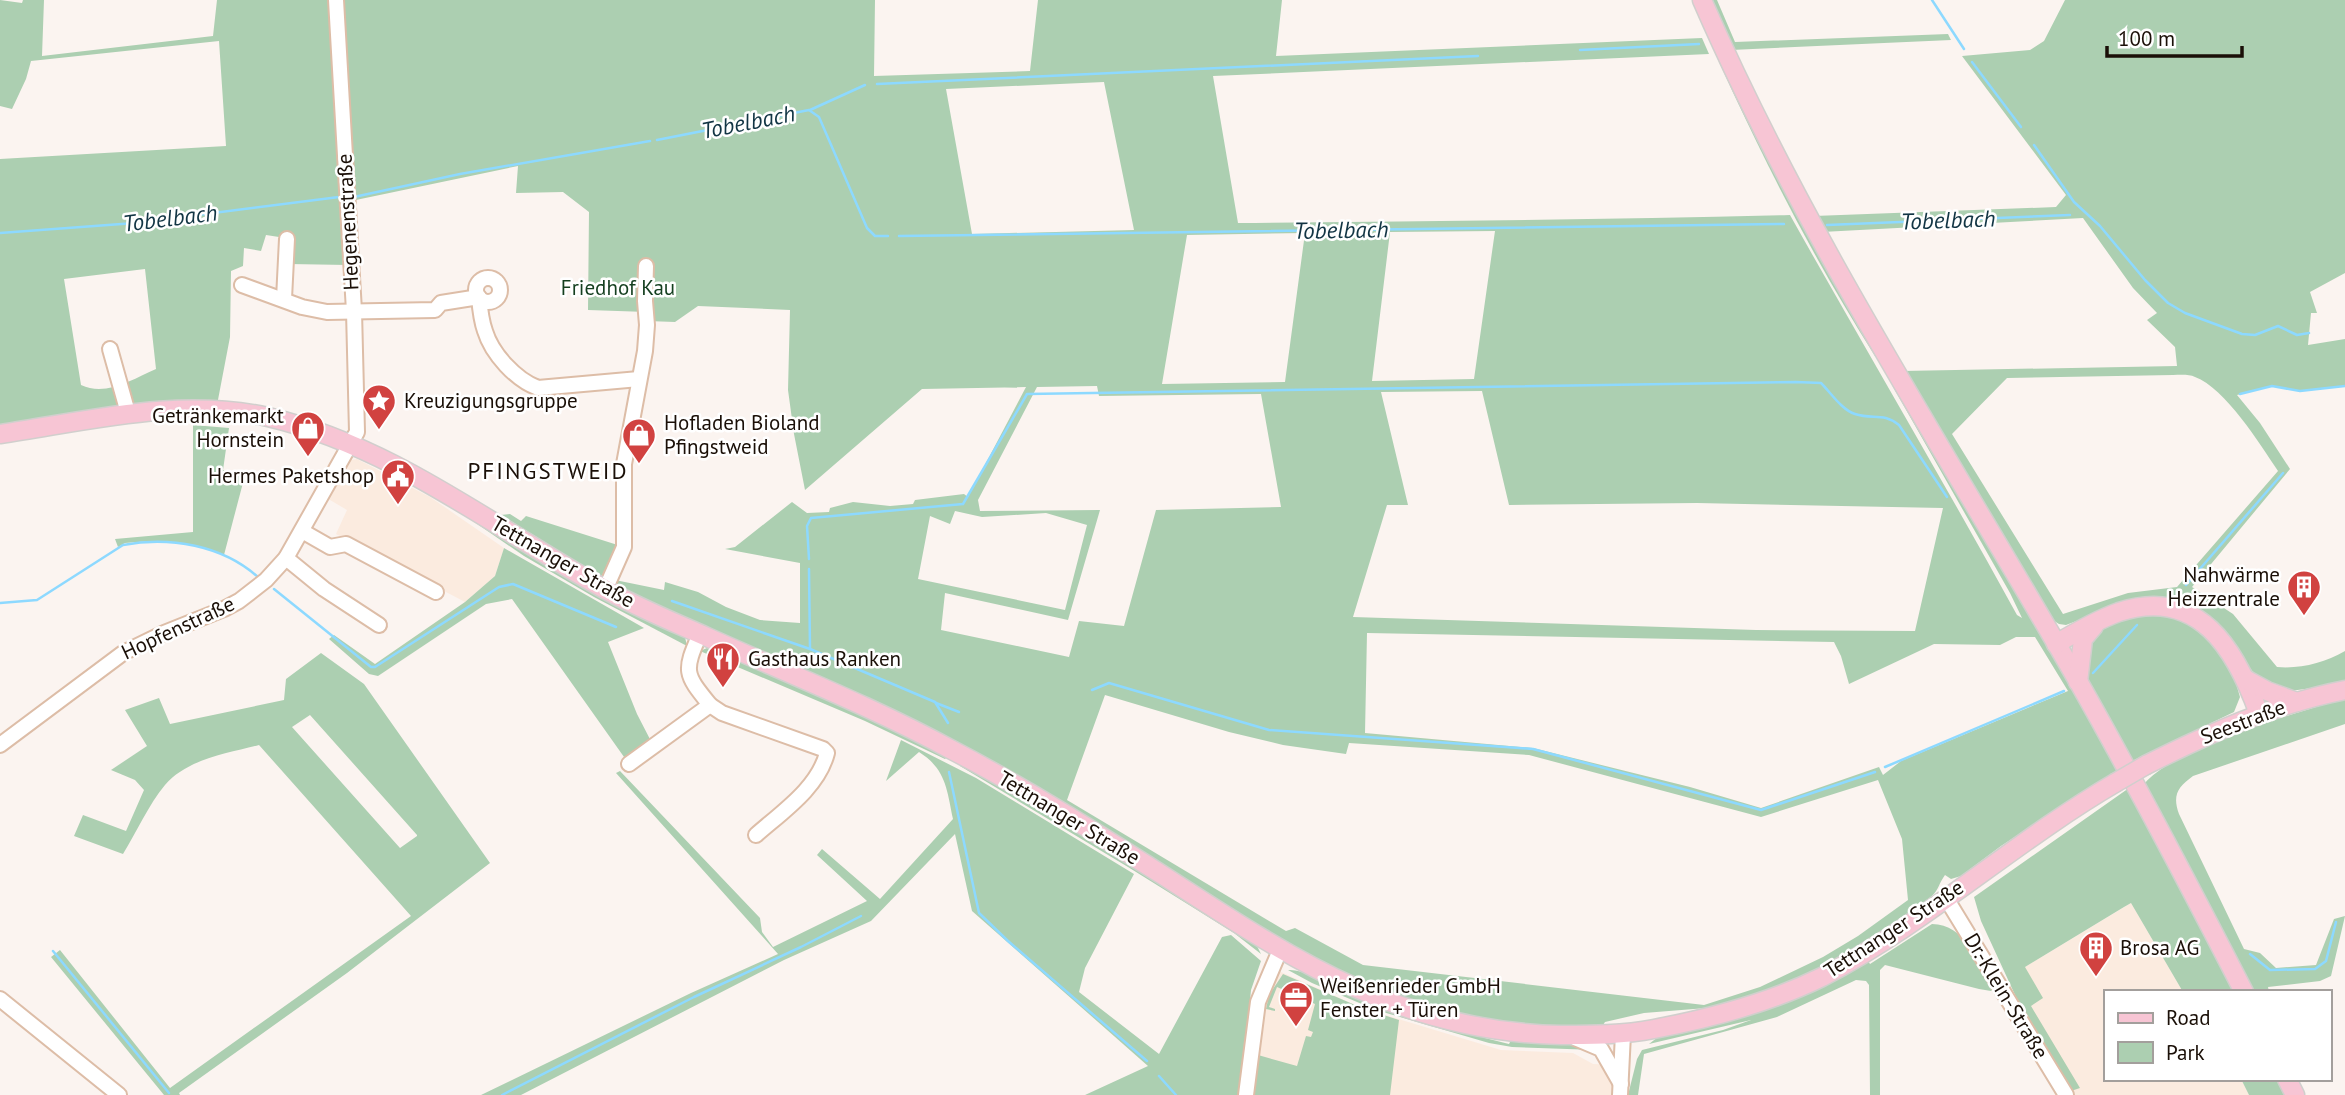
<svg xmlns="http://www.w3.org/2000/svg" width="2345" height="1095" font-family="'PT Sans',sans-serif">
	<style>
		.built { fill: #fbebdf }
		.green { fill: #accfb1; fill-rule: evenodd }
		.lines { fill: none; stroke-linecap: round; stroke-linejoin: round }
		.stream { stroke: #8dd9ff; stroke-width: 2.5 }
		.minor-casing { stroke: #ddbda7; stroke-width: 18 }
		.major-casing { stroke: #d1cfcd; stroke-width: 21 }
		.minor { stroke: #fff; stroke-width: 14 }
		.major { stroke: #f7c5d4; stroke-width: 18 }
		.major-bridge-casing { stroke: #d1cfcd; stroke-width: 21; stroke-linecap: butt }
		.major-bridge { stroke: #f7c5d4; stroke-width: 18 }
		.labels { text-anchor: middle; stroke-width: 5; stroke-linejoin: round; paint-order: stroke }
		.street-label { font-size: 21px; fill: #1a0f07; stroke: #fff }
		.park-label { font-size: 21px; fill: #143f1f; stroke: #fff }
		.poi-label { font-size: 21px; fill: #1a0f07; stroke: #fff; text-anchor: start }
		.water-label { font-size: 23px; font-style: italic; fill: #123544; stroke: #fff }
		.neighbourhood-label { font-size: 23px; letter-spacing: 2px; fill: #1a0f07; stroke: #fff }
	</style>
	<rect width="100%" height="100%" fill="#fbf4f0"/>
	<g class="built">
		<polygon points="357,459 430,497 504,548 495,576 465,602 336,534 347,510 325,497 345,461"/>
		<polygon points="2131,903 2183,992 2105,992 2105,1079 2241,1079 2249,1095 2074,1095 2030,1006 2025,967"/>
		<polygon points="1272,968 1362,1008 1501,1050 1573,1053 1593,1064 1618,1065 1615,1095 1246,1095"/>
	</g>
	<g class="green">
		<path d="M 0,0 L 22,3 L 23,0 L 44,0 L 42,56 L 213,36 L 217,0 L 332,0 L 348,265 L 289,264 L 292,239 L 266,235 L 261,251 L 244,248 L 243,266 L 231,271 L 230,337 L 217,405 L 0,426 L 0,159 L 226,146 L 219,41 L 31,61 L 26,79 L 12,109 L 0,106 ZM 145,269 L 156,369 C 133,379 106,397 81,385 L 64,279 Z"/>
		<path d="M 339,0 L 875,0 L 874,76 L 1030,71 L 1038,0 L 1282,0 L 1276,56 L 1702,38 L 1709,54 L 1213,76 L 1238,223 C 1422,221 1606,220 1790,215 C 1865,349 1943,480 2017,615 L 2022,618 L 2010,593 L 1892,385 L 1894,383 L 2119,769 L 2001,846 L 1961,876 L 1951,879 L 1945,875 C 1939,883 1939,889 1932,896 L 1856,952 L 1774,992 L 1719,1007 L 1644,1013 L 1605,1022 L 1603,1025 L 1519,1026 L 1450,1015 L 1359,982 L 1274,937 L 1062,806 L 616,589 L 615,580 L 664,590 L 665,582 L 698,592 L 726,607 L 760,620 L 800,623 L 800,563 L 725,549 L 735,547 L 792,502 L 807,513 L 829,512 L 830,508 L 853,502 L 890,506 L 913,504 L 915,500 L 964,494 L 968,497 L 1026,387 L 922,389 L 805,490 L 794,434 L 788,390 L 790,310 L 698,306 L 675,322 L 647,321 L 647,312 L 588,310 L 589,212 L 563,192 L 516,193 L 518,166 L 351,201 ZM 1104,82 L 1134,230 L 972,234 L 946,89 ZM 1495,231 L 1474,379 L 1372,381 L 1390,232 ZM 1305,233 L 1285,382 L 1162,384 L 1187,235 ZM 1097,386 L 1099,396 L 1261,394 L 1281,507 L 1156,510 L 1124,626 L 1079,621 L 1069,657 L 941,630 L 945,593 L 1068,620 L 1100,510 L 980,511 L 978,500 L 1037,387 ZM 1482,391 L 1509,505 L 1697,503 L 1943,508 L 1915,631 L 1756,630 L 1353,617 L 1387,505 L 1408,505 L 1381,392 ZM 955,511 L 982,517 L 1046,513 L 1087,525 L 1065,610 L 918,579 L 930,516 L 950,524 ZM 1367,633 L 1834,642 L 1841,656 L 1849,684 L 1934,644 L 2000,645 L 2016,637 L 2035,637 L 2068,691 L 1901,761 L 1883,775 L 1879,767 L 1761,808 L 1690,787 L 1533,748 L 1365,733 ZM 1105,695 L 1229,732 L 1283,745 L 1346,754 L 1349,743 L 1529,755 L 1761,817 L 1878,780 L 1902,839 L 1908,900 L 1858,936 L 1823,957 L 1760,987 L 1704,1005 L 1363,965 L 1295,928 L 1286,931 L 1067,800 Z"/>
		<path d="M 1692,0 L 1696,0 L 1877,355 L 1875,356 C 1804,244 1744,122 1692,0 Z"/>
		<polygon points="1709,0 1717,0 1735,42 1948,34 1951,40 1731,50"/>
		<path d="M 2065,0 L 2345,0 L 2345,273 L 2310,292 L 2317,313 L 2311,313 L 2308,345 L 2345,339 L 2345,386 L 2300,391 L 2272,386 L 2237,395 L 2260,423 L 2290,469 L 2192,587 L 2233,614 L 2277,667 C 2301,669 2324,663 2345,651 L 2345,681 C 2328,684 2296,693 2279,690 C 2253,684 2233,639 2210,621 L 2118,605 L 2066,625 L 2059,624 L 2051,619 L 1903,371 L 2177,366 L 2175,347 L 2147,320 L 2157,313 L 2133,288 L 2083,218 L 1822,232 L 1814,216 L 2056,207 L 2066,195 L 1962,56 L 2030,50 L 2044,41 ZM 2173,375 C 2180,375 2189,374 2195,377 C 2225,388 2260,444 2278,471 L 2177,587 L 2128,593 L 2063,614 L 1952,434 L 2007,378 Z"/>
		<path d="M 193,425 L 229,428 L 223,470 L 245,475 L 224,555 C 184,541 167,539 125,543 L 118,547 L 115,539 L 193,532 Z"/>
		<polygon points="438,497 685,637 687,646 594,597 524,556"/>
		<polygon points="510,514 521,521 526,516 624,547 604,579 501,515"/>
		<polygon points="504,548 644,628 608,642 637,714 654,747 629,764 512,599 486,604 378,676 369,674 329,639 334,635 375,664 465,602 495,576"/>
		<polygon points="2140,613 2184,618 2212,636 2233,673 2240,697 2234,712 2130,762 2087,677 2088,639 2102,626"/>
		<polygon points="707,648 875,717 949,755 945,759 865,721 700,651"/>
		<path d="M 321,653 L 364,684 L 490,863 L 347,973 L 179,1093 L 180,1095 L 164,1095 L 51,957 L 60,950 L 170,1088 L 411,916 L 259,745 C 228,753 187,759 165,785 C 149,804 136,833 123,854 L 74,836 L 83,815 L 126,831 L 144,790 L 135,780 L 111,770 L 147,746 L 125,710 L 159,698 L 170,724 L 284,700 L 286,679 ZM 310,715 L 417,835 L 417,836 L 400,848 L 292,727 Z"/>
		<path d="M 2345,699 L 2345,724 L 2193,776 C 2178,787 2172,795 2179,814 L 2244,949 L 2260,953 L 2276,968 L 2316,965 L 2334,919 L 2345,916 L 2331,976 L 2320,981 L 2268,987 L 2269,992 L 2250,992 L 2149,797 L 2145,783 C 2176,747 2297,712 2345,699 Z"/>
		<path d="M 901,740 L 976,778 L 1134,874 L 1085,968 L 1079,992 L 1159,1054 L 1222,937 L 1231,935 L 1261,961 L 1251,990 L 1241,1095 L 1085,1095 L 1148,1066 L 972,911 L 955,834 L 871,921 L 784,960 L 521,1095 L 481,1095 L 691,993 L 778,954 L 616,773 L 620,771 L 760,918 L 762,932 L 773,947 L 867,901 L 817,855 L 822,849 L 880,899 L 953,819 C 947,790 946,769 919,752 L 886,781 Z"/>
		<polygon points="964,762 1000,781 1250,940 1257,946 1261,954 1234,933 1128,867 960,766"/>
		<polygon points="2129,788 2236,992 2183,992 2131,903 2124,907 2025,967 2043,998 2031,1006 2080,1088 2071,1091 2022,1010 1981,921 1974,897"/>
		<path d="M 1932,924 C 1965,924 1979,963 1995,987 L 1991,991 L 1979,989 L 1885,965 L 1880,970 L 1880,1095 L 1870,1095 L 1869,985 L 1866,981 L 1856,980 L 1777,1017 L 1644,1054 L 1638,1095 L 1628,1095 L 1637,1059 L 1642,1050 L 1723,1030 L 1751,1020 L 1649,1044 L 1658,1037 L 1706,1027 L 1867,959 L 1870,964 Z"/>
		<path d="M 1288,970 C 1303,969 1315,979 1328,985 C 1379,1010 1431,1023 1485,1036 L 1485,1038 L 1509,1044 L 1510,1042 L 1537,1041 L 1581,1045 L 1596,1050 L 1512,1047 L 1489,1043 L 1376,1010 L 1312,983 Z"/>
		<polygon points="1283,974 1362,1008 1399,1020 1390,1095 1252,1095 1258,1055 1297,1066 1306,1036 1311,1037 1313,1032 1308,1030 1315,1004 1277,987 1269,1007 1275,1009 1275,1011 1266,1009 1269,995"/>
		<polygon points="2241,1079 2280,1079 2287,1095 2249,1095"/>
	</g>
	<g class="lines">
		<g class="stream">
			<polyline points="1932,0 1964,49"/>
			<polyline points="1580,50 1699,44"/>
			<polyline points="1972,62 2021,127"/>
			<polyline points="877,84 1478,56"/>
			<polyline points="810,110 865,85"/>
			<polyline points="657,140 809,110 819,117 867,228 875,236 888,236"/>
			<polyline points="2034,145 2074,202 2100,226 2145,280 2168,303 2185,313 2242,334 2255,335 2278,326 2297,335 2309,333"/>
			<polyline points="354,197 460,174 650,141"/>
			<polyline points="1827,225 2070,215"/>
			<polyline points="0,233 135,223 339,197"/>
			<polyline points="899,236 1784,224"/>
			<polyline points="2240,394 2272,386 2300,391 2345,386"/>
			<path d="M 809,559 L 807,526 L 811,518 L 963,504 L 1027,394 L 1796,382 L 1821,383 C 1831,393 1842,410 1855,414 C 1873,420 1883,412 1899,425 L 1947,497"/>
			<polyline points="809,569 810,649"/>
			<polyline points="2186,585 2283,473"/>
			<polyline points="274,589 371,667 375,667 499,587 513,584 616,627"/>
			<polyline points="672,601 810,649 935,702 948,723"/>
			<path d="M 0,603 L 37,600 L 123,545 C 169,536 223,545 259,578"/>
			<polyline points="2093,673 2137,625"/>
			<polyline points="1092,690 1109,683 1269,730 1533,749 1761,810 1875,772"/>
			<polyline points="936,703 959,712"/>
			<polyline points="1885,767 2064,691"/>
			<polyline points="949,772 979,913 1008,941 1147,1061"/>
			<polyline points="53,951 169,1093"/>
			<polyline points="2250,954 2270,970 2315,969 2326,961 2336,922"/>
			<polyline points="1159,1076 1176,1095"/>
			<polyline points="502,1095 694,997 801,947 861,916"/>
		</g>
		<g class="minor-casing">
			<g id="minor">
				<circle cx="488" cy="290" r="12"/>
				<path d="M 242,285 L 302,307 L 327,312 L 435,310 L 441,303 L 479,297 C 480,309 481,320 485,331 C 492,354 516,380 538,388 L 639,379"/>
				<polyline points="284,299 287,239"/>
				<polyline points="110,349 128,413"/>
				<polyline points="302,531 330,547 346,544 436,592"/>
				<polyline points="286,558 324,589 379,625"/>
				<polyline points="605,590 624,547 624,464 645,351 647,325 645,301 646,266"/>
				<path d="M 710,705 L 722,713 L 823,749 L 827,753 C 818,788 782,812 756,835"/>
				<polyline points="0,745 123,653 164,633 224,609 239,601 266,580 286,558 357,432 354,311 336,0"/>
				<path d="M 629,764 L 710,705 C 685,674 683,672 700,634"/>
				<polyline points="1946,898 2066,1095"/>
				<polyline points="0,999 119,1095"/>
				<polyline points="1575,1038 1601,1049 1621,1084"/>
				<polyline points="1246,1095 1258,1002 1280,950"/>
				<polyline points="1620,1095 1623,1034"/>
			</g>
		</g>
		<g class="major-casing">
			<g id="major">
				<path d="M 1702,0 C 1806,239 1949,456 2078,681 C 2136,783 2190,887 2244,992"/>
				<path d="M 0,434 C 88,421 179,397 268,417 C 392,446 492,526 601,587 C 634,606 671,621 707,637 C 789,674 873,707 952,750 C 1025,788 1095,832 1164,876 C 1292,959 1401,1032 1561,1035 C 1592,1035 1623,1035 1654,1029 C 1712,1018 1769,1003 1822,977 C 1926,923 2014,842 2115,783"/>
				<path d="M 2056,644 C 2076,632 2097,620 2119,612 C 2199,586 2236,650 2259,714"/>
				<polyline points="2245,679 2267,691 2297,702"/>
				<polyline points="2078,682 2083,639 2094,626"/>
				<path d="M 2146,765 C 2210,733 2274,704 2345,690"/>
				<polyline points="2287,1079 2295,1095"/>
			</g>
		</g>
		<use href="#minor" class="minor"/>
		<use href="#major" class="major"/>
		<g class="major-bridge-casing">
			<polyline id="major-bridge" points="2115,783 2146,765"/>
		</g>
		<use href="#major-bridge" class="major-bridge"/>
	</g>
	<defs>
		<g id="sight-pin" transform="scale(1.75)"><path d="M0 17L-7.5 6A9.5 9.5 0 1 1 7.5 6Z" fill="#d14240" stroke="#fff"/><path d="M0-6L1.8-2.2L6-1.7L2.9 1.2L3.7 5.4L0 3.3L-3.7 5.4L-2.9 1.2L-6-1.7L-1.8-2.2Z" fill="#fff"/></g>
		<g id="shop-pin" transform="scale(1.75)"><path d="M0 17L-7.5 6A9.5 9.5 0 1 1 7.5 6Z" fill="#d14240" stroke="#fff"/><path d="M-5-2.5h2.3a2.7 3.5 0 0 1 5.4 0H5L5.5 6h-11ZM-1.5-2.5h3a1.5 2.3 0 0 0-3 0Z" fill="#fff"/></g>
		<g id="civic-pin" transform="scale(1.75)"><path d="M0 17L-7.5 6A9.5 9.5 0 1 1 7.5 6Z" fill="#d14240" stroke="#fff"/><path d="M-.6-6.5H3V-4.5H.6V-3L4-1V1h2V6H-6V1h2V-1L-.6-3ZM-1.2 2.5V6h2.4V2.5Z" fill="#fff"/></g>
		<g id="building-pin" transform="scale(1.75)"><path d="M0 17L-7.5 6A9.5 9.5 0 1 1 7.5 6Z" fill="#d14240" stroke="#fff"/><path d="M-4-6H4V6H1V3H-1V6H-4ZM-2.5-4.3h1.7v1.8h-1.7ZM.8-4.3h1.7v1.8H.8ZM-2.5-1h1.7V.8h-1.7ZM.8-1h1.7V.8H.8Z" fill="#fff"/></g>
		<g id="restaurant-pin" transform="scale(1.75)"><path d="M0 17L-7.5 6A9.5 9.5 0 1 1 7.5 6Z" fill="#d14240" stroke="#fff"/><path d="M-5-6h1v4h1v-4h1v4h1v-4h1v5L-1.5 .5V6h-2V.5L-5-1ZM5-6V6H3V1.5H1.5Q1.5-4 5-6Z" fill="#fff"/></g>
		<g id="office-pin" transform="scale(1.75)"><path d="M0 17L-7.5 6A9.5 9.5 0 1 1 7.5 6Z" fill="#d14240" stroke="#fff"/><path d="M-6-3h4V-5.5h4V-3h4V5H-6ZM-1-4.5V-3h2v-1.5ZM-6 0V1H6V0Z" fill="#fff"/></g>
	</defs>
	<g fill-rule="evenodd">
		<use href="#sight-pin" x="379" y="401"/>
		<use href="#shop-pin" x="308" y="428"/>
		<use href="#shop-pin" x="639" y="435"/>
		<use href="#civic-pin" x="398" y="476"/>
		<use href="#building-pin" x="2304" y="587"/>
		<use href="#restaurant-pin" x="723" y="659"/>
		<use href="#building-pin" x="2096" y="948"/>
		<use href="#office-pin" x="1296" y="998"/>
	</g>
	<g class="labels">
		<g class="street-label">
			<text transform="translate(348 222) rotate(-93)" y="7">Hegenenstraße</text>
			<text transform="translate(563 562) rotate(30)" y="7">Tettnanger Straße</text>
			<text transform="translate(178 628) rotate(-25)" y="7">Hopfenstraße</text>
			<text transform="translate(2243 722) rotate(-21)" y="7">Seestraße</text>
			<text transform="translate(1069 818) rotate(31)" y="7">Tettnanger Straße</text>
			<text transform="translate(1894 929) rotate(-33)" y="7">Tettnanger Straße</text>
			<text transform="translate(2006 996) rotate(59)" y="7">Dr.-Klein-Straße</text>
		</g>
		<g class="park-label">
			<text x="618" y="295">Friedhof Kau</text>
		</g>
		<g class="poi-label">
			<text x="404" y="408">Kreuzigungsgruppe</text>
			<text x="284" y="423" text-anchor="end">Getränkemarkt<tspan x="284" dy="24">Hornstein</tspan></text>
			<text x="664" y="430">Hofladen Bioland<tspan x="664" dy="24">Pfingstweid</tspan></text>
			<text x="374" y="483" text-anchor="end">Hermes Paketshop</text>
			<text x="2280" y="582" text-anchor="end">Nahwärme<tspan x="2280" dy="24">Heizzentrale</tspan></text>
			<text x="748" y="666">Gasthaus Ranken</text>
			<text x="2120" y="955">Brosa AG</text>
			<text x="1320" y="993">Weißenrieder GmbH<tspan x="1320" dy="24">Fenster + Türen</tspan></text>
		</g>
		<g class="water-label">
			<text transform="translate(748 122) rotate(-11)" y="8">Tobelbach</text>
			<text transform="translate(170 218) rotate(-7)" y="8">Tobelbach</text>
			<text transform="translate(1948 220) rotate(-2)" y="8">Tobelbach</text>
			<text transform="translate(1341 230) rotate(-1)" y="8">Tobelbach</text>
		</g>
		<g class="neighbourhood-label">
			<text x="548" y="479">PFINGSTWEID</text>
		</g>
	</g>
	<rect x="2104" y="990" width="228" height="91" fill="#ffffff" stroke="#a39f9c" stroke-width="2"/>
	<rect x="2118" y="1013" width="35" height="10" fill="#f7c5d4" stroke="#a39f9c" stroke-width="2"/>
	<text x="2166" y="1025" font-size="21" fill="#1a0f07">Road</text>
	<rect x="2118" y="1042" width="35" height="21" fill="#accfb1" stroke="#a39f9c" stroke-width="2"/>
	<text x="2166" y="1060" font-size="21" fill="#1a0f07">Park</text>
	<path d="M2107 46v10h135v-10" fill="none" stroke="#1a0f07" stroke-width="3.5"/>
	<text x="2118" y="46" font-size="21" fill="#1a0f07" stroke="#ffffff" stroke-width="5" paint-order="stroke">100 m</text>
</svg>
